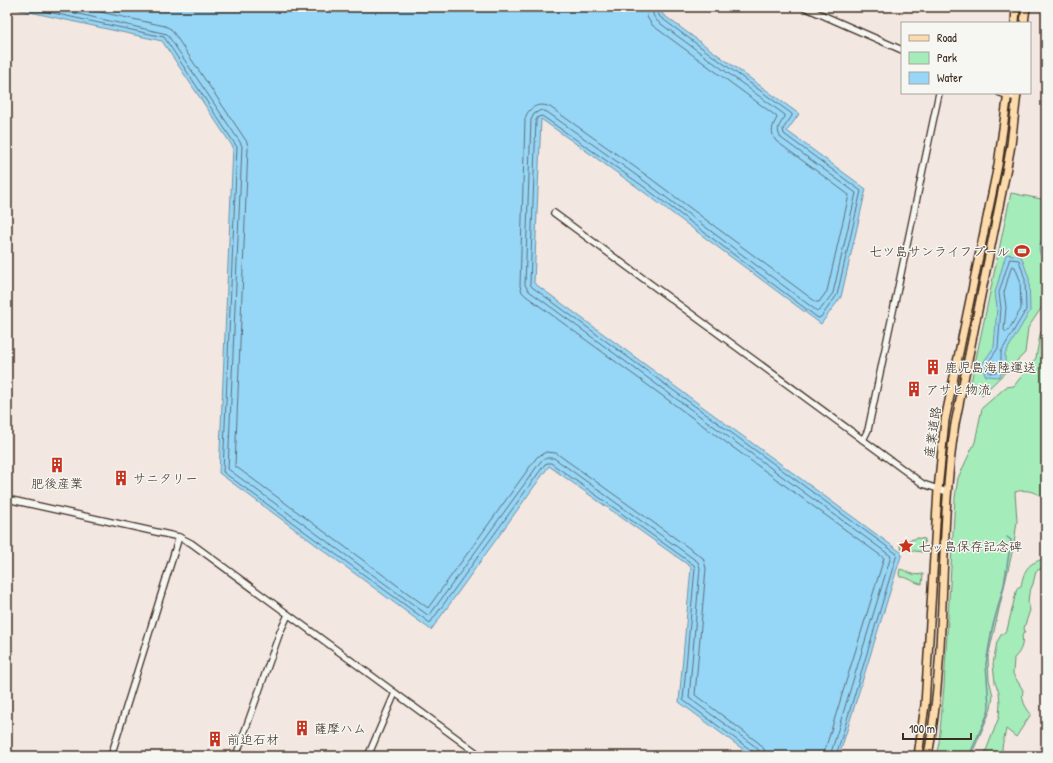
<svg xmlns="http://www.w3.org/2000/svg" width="1053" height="763" font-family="'Patrick Hand','Klee One',sans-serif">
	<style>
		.green { fill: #a4ecb9; stroke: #708b6c }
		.water { fill: #96d6f7; stroke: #7291a0 }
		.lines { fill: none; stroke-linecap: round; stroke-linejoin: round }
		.shore { stroke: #5f6f75; stroke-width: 1 }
		.stream { stroke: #7291a0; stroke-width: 1.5 }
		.minor-casing { stroke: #3b2a1e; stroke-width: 8 }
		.major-casing { stroke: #3b2a1e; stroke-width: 10 }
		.minor { stroke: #f6f6f2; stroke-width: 5.5 }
		.major { stroke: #fddbac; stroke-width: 7 }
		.labels { text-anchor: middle; stroke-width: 3; stroke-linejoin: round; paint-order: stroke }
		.poi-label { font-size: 13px; fill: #3b2a1e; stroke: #f6f6f2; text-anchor: start }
		.street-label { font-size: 13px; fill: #3b2a1e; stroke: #f6f6f2 }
	</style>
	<rect width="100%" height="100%" fill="#f3e7e1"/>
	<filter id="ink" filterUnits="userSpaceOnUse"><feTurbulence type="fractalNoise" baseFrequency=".025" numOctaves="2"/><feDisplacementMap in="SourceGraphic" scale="8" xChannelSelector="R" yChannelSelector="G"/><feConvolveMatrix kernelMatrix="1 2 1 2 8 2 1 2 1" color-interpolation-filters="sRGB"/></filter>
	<g filter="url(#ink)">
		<g class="green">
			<polygon points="1011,193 1046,200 1046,301 1028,328 1025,353 982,395 970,387"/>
			<path d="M 1046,320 L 1046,496 L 1041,496 C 1033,491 1024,489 1015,492 L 1017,521 L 1014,544 L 988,657 L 989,679 L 993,696 L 991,709 L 971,756 L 936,756 L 939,743 L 944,686 L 955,498 L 958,478 L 975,442 L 982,408 L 1006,387 L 1014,386 L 1036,358 L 1040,335 Z"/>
			<polygon points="918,538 925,539 922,552 901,549 900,546 901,542"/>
			<path d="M 1044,559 L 1045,567 L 1036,571 L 1033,584 L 1029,593 L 1028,602 L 1030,610 L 1024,628 L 1025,631 L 1022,636 C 1024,644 1020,653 1014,658 L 1013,674 L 1023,690 C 1021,699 1025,707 1031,714 L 1016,737 L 1006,729 C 1005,738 999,749 1004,756 L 984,756 L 999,717 L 1000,703 L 999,692 L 995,683 L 993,664 L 997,642 L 1001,635 L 1007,630 L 1017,588 L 1021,586 C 1024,571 1027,563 1044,559 Z"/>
			<path d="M 900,569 C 911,572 909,576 923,574 L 922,584 C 913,583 910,577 900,577 L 899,574 Z"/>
		</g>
		<g class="water">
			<polygon points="7,7 664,7 662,14 799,114 787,131 866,189 841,297 821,324 637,187 541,119 534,283 902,553 839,756 752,756 679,702 691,567 549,466 431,630 219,473 233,147 162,41"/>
			<path d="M 1046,235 L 1046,261 C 1036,254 1038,243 1046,235 Z"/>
			<polygon points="1006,254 1021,256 1029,278 1030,311 1005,354 1005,367 999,377 986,376 981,366 994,347 997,307 995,293"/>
		</g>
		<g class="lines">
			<g class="shore">
				<polyline points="25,7 164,37 237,147 223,472 430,623 545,464 548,463 551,463 694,565 695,568 683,700 752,751 754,756"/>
				<polyline points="48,7 167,34 240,142 242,146 228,469 429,616 541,461 547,458 554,458 698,562 700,568 689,698 756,747 759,751 759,756"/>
				<polyline points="77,7 165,26 171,29 247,142 248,148 235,466 428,608 537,457 546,452 556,453 703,558 706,568 695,695 759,743 764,749 765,756"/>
				<path d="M 648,7 L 647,17 L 652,25 L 776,116 L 777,118 C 772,126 770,133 776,141 L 849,195 L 827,291 L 819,302 L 816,302 L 646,175 L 550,107 C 539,102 528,107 525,119 L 520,286 L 522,292 L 526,296 L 884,558 L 825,750 L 824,756"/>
				<path d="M 654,7 L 653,15 L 657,21 L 785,115 L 785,117 C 780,124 775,129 781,138 L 856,193 L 833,293 L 820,310 L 817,311 L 643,180 L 547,112 L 541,110 L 534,114 L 531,120 L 525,285 L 529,291 L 891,556 L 830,756"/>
				<polyline points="659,7 658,13 660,17 792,114 792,116 783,129 784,134 861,191 837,295 821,317 818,318 640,184 542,116 538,117 536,120 530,284 532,287 897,554 836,756"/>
				<polygon points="1010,259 1019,260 1025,279 1026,310 1001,352 1001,366 997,372 989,373 986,366 998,348 1001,308 999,293"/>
				<polygon points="1012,266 1015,267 1020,280 1021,309 1008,331 1006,332 1004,330 1006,307 1004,293"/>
			</g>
			<polyline class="stream" points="969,756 988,713 989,706 986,664 992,629 1004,585 1011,540 1007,537"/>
			<g class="minor-casing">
				<g id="minor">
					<polyline points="804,7 902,50"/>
					<polyline points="1000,93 1016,98"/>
					<polyline points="554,213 923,484 947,492"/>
					<polyline points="863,440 868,430 939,93"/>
					<polyline points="7,499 179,537 191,543 481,756"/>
					<polyline points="111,756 179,537"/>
					<polyline points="236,756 280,632 288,615"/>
					<polyline points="368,756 395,693"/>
				</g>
			</g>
			<g class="major-casing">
				<g id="major">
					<polyline points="1015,23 1016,7"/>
					<polyline points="1024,23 1026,7"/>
					<polyline points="918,756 925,705 938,490 945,420 998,165 1008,93"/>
					<path d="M 928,756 C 948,646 938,534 955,424 L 1007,167 L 1011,145 L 1017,93"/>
				</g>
			</g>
			<use href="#minor" class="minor"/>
			<use href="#major" class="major"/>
		</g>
	</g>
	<defs>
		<g id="stadium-bare" transform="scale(1.2)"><path d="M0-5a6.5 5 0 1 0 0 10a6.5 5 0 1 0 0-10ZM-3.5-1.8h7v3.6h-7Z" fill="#c8321e" stroke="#f6f6f2" stroke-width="2.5" paint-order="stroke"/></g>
		<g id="building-bare" transform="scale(1.2)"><path d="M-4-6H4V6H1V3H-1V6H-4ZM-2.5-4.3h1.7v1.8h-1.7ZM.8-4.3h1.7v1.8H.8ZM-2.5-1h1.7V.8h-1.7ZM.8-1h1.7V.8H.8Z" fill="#c8321e" stroke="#f6f6f2" stroke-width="2.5" paint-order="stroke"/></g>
		<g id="sight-bare" transform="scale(1.2)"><path d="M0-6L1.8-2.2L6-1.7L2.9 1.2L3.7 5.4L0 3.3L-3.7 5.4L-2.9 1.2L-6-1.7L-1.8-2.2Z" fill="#c8321e" stroke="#f6f6f2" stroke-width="2.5" paint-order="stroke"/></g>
	</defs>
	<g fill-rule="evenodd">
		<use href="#stadium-bare" x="1022" y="251"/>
		<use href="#building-bare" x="933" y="367"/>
		<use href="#building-bare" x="914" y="389"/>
		<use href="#building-bare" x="57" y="465"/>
		<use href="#building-bare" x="121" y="478"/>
		<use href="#sight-bare" x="906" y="546"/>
		<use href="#building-bare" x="302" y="728"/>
		<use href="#building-bare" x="215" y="739"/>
	</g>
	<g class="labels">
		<g class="poi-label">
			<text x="1010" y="256" text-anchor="end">七ツ島サンライフプール</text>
			<text x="945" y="372">鹿児島海陸運送</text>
			<text x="926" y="394">アサヒ物流</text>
			<text x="133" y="483">サニタリー</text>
			<text x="57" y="488" text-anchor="middle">肥後産業</text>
			<text x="918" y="551">七ッ島保存記念碑</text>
			<text x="314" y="733">薩摩ハム</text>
			<text x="227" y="744">前迫石材</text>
		</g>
		<g class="street-label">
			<text transform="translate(932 432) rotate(-82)" y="5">産業道路</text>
		</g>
	</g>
	<rect width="1053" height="763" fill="none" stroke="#f6f6f2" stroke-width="24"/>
	<rect x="12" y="12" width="1029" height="739" fill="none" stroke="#3b2a1e" stroke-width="1.5" filter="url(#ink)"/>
	<rect x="901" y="22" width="130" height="72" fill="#f6f6f2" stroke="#aba49d"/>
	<rect x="909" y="35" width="20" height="6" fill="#fddbac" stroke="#aba49d"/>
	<text x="937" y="42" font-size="12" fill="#3b2a1e">Road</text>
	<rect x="909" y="52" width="20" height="12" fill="#a4ecb9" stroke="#aba49d"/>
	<text x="937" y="62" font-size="12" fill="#3b2a1e">Park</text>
	<rect x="909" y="72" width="20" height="12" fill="#96d6f7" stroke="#aba49d"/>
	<text x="937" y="82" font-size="12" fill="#3b2a1e">Water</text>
	<path d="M903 733v6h68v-6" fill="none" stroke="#3b2a1e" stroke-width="2"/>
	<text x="909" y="733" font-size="12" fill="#3b2a1e" stroke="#f6f6f2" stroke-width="3" paint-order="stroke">100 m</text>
</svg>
